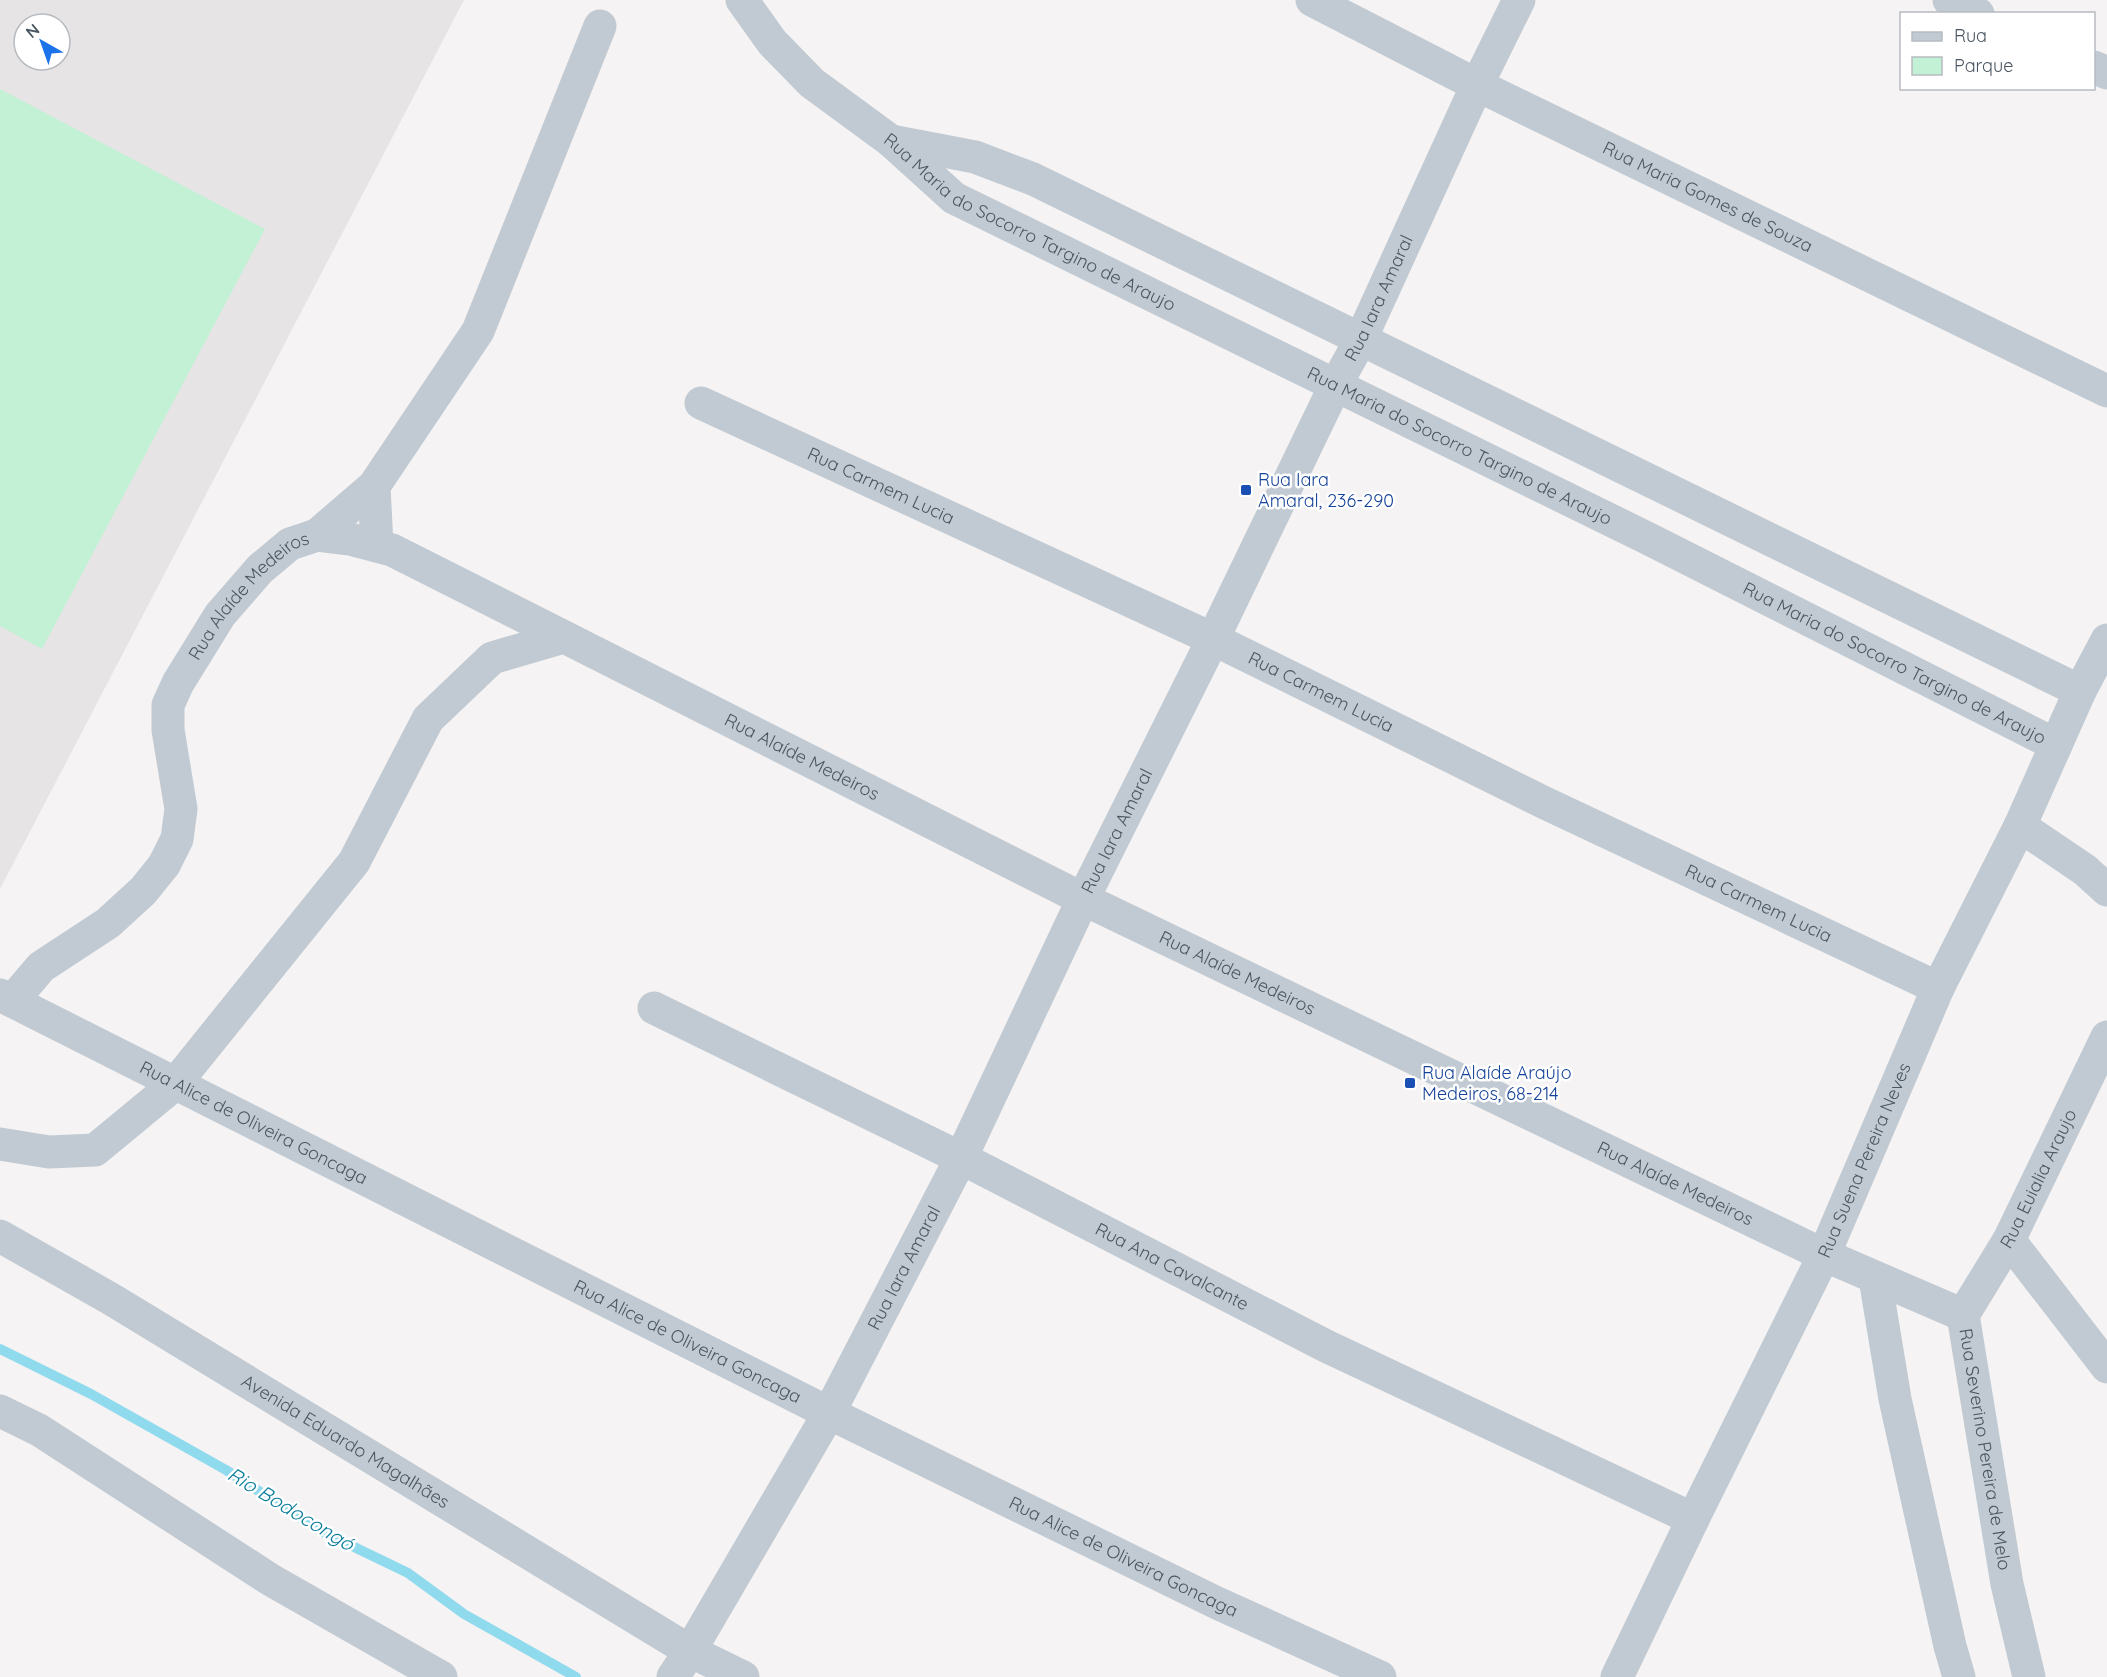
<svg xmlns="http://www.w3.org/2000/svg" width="2107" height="1677" font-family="Quicksand,sans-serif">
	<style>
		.education { fill: #e6e4e5; fill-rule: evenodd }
		.park { fill: #c3f1d5 }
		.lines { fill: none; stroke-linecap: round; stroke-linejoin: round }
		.stream { stroke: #90daee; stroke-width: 10 }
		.minor { stroke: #c1cad2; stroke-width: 33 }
		.tertiary { stroke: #c1cad2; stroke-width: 33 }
		.transit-dot { fill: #1a4fb4; stroke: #fff; stroke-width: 2 }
		.labels { text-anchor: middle; stroke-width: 5; stroke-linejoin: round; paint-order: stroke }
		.street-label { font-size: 18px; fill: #4a5661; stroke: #fff }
		.transit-label { font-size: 18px; fill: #164399; stroke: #fff; text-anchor: start }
		.water-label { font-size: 20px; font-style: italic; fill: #0c7c9b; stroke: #fff }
	</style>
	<rect width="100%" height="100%" fill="#f5f3f3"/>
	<path class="education" d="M 0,0 L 464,0 L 0,889 ZM 24,24 L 60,24 L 60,60 L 24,60 Z"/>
	<polygon class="park" points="0,89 265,229 42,649 0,626"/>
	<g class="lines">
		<polyline class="stream" points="0,1349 91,1394 226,1470 321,1531 408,1573 464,1614 576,1677"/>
		<g class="minor">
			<path id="s1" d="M 742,0 L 772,42 L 812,83 L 891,141 L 954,198 L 1649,539 L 2056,745"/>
			<path id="s2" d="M 1312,0 L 1477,85 L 2107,391"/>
			<polyline points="1949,0 1978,14"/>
			<polyline points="2094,67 2107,73"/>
			<polyline points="891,141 975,157 1033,179 2080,691"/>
			<path id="s3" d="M 701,403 L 1213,639 L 1545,803 L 1938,988"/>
			<polyline points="374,486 377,546"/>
			<polyline points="317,535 374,486 478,331 600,26"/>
			<polyline points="2020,826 2085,870 2107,890"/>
			<path id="s4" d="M 0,995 L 829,1413 L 1217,1603 L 1380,1677"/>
			<path id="s5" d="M 13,1000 L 41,967 L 108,923 L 143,891 L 164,865 L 177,839 L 181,809 L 168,730 L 168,705 L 178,683 L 220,615 L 260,569 L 290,544 L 317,535 L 350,539 L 392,550 L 1083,899 L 1824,1255 L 1963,1315"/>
			<path id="s6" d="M 654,1008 L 961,1158 L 1326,1346 L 1693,1519"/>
			<polyline points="0,1144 49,1152 95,1150 175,1084 354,862 428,719 492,658 564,637"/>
			<polyline points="2009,1240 2107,1367"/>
			<polyline points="1875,1278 1895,1399 1950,1646 1959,1677"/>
			<path id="s7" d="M 1963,1315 L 2007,1584 L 2029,1677"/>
			<path id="s8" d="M 1963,1315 L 2009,1240 L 2107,1037"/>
			<polyline points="690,1651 743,1677"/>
			<path id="s9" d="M 673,1677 L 690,1651 L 829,1413 L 961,1158 L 1083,899 L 1213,639 L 1335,386 L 1360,341 L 1477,85 L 1519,0"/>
			<path id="s10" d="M 1617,1677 L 1693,1519 L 1824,1255 L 1938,988 L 2020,826 L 2080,691 L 2107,640"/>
		</g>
		<g class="tertiary">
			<path id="s11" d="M 0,1236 L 111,1299 L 690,1651"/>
			<polyline points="0,1411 39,1430 271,1580 441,1677"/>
		</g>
	</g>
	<g class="transit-dot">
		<rect x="1240" y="484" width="12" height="12" rx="3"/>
		<rect x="1404" y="1077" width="12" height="12" rx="3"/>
	</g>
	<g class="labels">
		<g class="street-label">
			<text dy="6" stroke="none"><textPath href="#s2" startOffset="442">Rua Maria Gomes de Souza</textPath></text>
			<text dy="6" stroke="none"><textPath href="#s1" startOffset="369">Rua Maria do Socorro Targino de Araujo</textPath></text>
			<text dy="6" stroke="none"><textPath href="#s9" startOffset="1550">Rua Iara Amaral</textPath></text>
			<text dy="6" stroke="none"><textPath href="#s1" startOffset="855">Rua Maria do Socorro Targino de Araujo</textPath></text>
			<text dy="6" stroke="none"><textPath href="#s3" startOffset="198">Rua Carmem Lucia</textPath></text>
			<text dy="6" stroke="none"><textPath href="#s5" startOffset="507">Rua Alaíde Medeiros</textPath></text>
			<text dy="6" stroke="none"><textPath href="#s1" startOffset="1341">Rua Maria do Socorro Targino de Araujo</textPath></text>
			<text dy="6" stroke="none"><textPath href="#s3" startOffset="684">Rua Carmem Lucia</textPath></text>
			<text dy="6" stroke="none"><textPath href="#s5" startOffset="1137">Rua Alaíde Medeiros</textPath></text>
			<text dy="6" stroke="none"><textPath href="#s9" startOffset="956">Rua Iara Amaral</textPath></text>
			<text dy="6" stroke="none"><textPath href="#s3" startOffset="1170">Rua Carmem Lucia</textPath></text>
			<text dy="6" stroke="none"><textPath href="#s5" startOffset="1623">Rua Alaíde Medeiros</textPath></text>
			<text dy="6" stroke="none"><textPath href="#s4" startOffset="284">Rua Alice de Oliveira Goncaga</textPath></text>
			<text dy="6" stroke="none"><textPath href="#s10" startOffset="573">Rua Suena Pereira Neves</textPath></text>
			<text dy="6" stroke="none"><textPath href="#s8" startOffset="156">Rua Euialia Araujo</textPath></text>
			<text dy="6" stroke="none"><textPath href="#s5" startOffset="2109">Rua Alaíde Medeiros</textPath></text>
			<text dy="6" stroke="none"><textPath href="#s6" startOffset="579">Rua Ana Cavalcante</textPath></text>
			<text dy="6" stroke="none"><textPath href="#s9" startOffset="470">Rua Iara Amaral</textPath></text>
			<text dy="6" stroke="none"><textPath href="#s4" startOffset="770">Rua Alice de Oliveira Goncaga</textPath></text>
			<text dy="6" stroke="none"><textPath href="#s11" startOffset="402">Avenida Eduardo Magalhães</textPath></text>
			<text dy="6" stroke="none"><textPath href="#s7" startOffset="136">Rua Severino Pereira de Melo</textPath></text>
			<text dy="6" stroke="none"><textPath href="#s4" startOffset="1256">Rua Alice de Oliveira Goncaga</textPath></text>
		</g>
		<g class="transit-label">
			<text x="1258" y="486">Rua Iara<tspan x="1258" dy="21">Amaral, 236-290</tspan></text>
			<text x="1422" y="1079">Rua Alaíde Araújo<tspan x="1422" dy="21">Medeiros, 68-214</tspan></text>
		</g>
		<g class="water-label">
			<text transform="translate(291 1509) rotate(31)" y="7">Rio Bodocongó</text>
		</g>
	</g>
	<rect x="1900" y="12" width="195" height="78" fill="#ffffff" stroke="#b7bbc0" stroke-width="1.5"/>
	<rect x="1912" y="32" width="30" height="9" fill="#c1cad2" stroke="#b7bbc0" stroke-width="1.5"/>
	<text x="1954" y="42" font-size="18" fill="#4a5661">Rua</text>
	<rect x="1912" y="57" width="30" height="18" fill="#c3f1d5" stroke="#b7bbc0" stroke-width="1.5"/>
	<text x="1954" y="72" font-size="18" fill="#4a5661">Parque</text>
	<g transform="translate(42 42) rotate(320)"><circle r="28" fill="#ffffff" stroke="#b7bbc0" stroke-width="1.5"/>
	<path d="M0-4.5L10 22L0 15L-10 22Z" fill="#1a73e8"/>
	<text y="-9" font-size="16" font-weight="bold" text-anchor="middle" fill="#4a5661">N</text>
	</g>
</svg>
